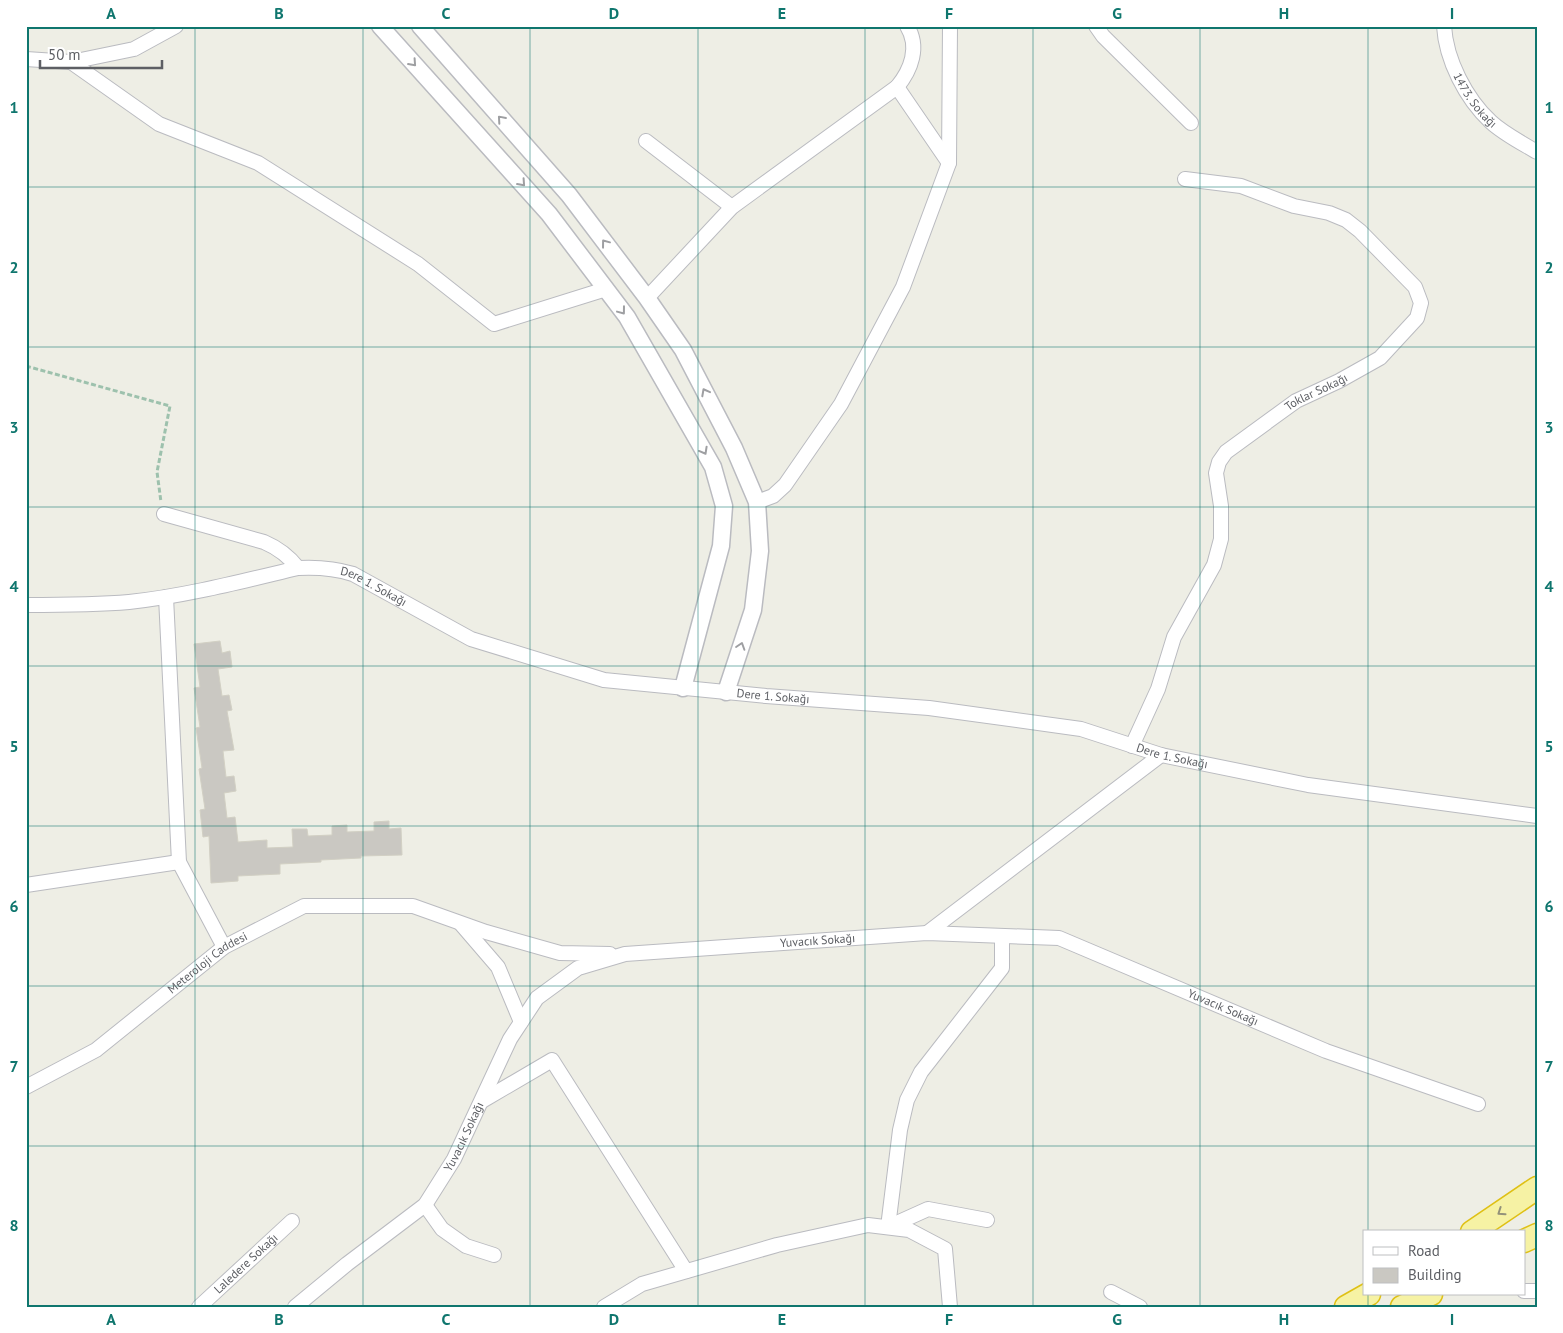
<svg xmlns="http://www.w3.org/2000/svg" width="1563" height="1333" font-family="'PT Sans',sans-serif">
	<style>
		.building { fill: #cac8c2; stroke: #d2d0c4 }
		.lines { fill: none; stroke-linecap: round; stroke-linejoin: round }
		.minor-casing { stroke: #babbc0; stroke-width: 16 }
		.tertiary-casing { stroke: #babbc0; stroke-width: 19 }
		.trunk-casing { stroke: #dfc015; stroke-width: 25 }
		.path { stroke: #9dc1ad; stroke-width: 3; stroke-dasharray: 5 2.5; stroke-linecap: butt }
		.minor { stroke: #fff; stroke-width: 14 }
		.tertiary { stroke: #fff; stroke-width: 16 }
		.trunk { stroke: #f6f2a4; stroke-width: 22 }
		.oneway { stroke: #9e9fa2 }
		.oneway2 { stroke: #93927a }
		.grid { fill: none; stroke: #0f766e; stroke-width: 1; stroke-opacity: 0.55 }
		.labels { text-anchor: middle; stroke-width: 4; stroke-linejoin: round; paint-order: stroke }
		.street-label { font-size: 12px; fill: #5d5f64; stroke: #fff }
		.neatline { fill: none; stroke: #0f766e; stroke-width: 2 }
		.grid-label { font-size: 16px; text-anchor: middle; font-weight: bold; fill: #0f766e }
	</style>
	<rect width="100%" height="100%" fill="#eeeee5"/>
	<polygon class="building" points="220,641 222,653 230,651 232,667 218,669 222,696 229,695 232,710 227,711 234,750 223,751 226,777 234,776 236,791 224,793 227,818 235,817 238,842 267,840 267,848 293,847 292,829 307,829 308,836 332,835 332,826 347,825 347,832 374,831 374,822 389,821 389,829 401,828 402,855 361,856 361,858 321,860 321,862 280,864 280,874 238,876 238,881 211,883 209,836 203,837 200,810 205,809 199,769 202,768 196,728 200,727 194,688 200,687 194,644"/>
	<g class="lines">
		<g class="minor-casing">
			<g id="minor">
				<polyline points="1096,26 1103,36 1191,123"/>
				<path id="s1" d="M 1444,26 C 1446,60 1466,99 1491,122 C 1504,134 1522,143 1537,152"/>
				<polyline points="26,59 71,62 134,49 176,26"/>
				<polyline points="71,62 159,124 258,163 418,264 494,324 606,289"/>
				<path d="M 897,87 C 911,70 920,47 907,26"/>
				<polyline points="646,141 732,207"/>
				<polyline points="647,298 732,207 897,87 949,163"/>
				<polyline points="757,502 773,496 785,485 841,404 903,287 949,163 950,26"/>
				<path d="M 164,514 L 264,542 C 278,548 288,555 298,568"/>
				<polyline points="166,597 179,862 224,947"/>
				<path id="s2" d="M 26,605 C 61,605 95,605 129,602 C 186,596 243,581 298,568 C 317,567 334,568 353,574 L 471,639 L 604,680 L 766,696 L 929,708 L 1081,729 L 1161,755 L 1308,785 L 1537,816"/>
				<path id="s3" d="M 1132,746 L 1158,689 L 1174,637 L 1214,565 L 1221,539 L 1221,506 L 1216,473 L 1219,462 L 1226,452 L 1296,401 L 1339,381 L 1380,358 L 1417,318 L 1421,303 L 1415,287 L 1360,231 L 1346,220 L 1329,213 L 1294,206 L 1241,186 L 1185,179"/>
				<polyline points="26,885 179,862"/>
				<polyline points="461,924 498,967 521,1022"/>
				<polyline points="927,933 1161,755"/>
				<path id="s4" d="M 26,1087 L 96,1050 L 224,947 L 304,906 L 413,906 L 486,932 L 560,953 L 610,954"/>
				<polyline points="482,1101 552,1060 686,1271"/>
				<polyline points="425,1205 442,1229 466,1246 494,1255"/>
				<polyline points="888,1227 900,1130 907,1100 921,1072 1002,968 1002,936"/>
				<polyline points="888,1227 928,1209 987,1220"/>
				<polyline points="1524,1291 1537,1291"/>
				<polyline points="1111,1292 1140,1307"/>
				<path id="s5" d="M 199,1307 L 292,1221"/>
				<path id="s6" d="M 295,1307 L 347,1264 L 425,1205 L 454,1159 L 510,1039 L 537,998 L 578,968 L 625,954 L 927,933 L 1059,938 L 1326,1051 L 1478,1104"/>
				<polyline points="604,1307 642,1284 777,1245 868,1225 909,1230 945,1249 950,1307"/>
			</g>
		</g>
		<g class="tertiary-casing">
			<g id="tertiary">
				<polyline points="380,26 549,214 627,317 713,467 724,506 721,546 683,688"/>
				<polyline points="420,26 569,195 647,298 683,350 734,448 757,502 760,551 753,610 726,692"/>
			</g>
		</g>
		<g class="trunk-casing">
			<g id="trunk">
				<polyline points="1472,1232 1537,1188"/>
				<polyline points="1524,1241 1537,1235"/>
				<polyline points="1346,1307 1369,1294"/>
				<polyline points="1402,1307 1431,1294"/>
			</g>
		</g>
		<polyline class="path" points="26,366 170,406 157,472 161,502"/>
		<use href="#minor" class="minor"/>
		<use href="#tertiary" class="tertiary"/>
		<use href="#trunk" class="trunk"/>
	</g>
	<defs><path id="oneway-chevron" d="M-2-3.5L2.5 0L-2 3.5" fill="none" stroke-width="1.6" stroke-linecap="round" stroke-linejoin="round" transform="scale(1.25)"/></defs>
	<g class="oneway">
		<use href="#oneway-chevron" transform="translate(413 63) rotate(48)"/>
		<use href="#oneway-chevron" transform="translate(501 119) rotate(-131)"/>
		<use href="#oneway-chevron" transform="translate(522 183) rotate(48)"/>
		<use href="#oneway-chevron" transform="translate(605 243) rotate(-127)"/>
		<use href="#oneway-chevron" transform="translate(622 311) rotate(53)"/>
		<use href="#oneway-chevron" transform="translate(705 392) rotate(-118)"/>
		<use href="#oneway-chevron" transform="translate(704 451) rotate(61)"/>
		<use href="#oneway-chevron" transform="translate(741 646) rotate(-72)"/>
	</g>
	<use class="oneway2" href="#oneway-chevron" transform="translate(1501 1212) rotate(146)"/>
	<path class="grid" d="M 195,26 L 195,1307M 363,26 L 363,1307M 530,26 L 530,1307M 698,26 L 698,1307M 865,26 L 865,1307M 1033,26 L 1033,1307M 1200,26 L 1200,1307M 1368,26 L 1368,1232M 26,187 L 1537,187M 26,347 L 1537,347M 26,507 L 1537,507M 26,666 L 1537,666M 26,826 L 1537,826M 26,986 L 1537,986M 26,1146 L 1537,1146M 1368,1294 L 1368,1307"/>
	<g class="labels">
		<g class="street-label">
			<text dy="4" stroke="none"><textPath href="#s1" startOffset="82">1473. Sokağı</textPath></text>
			<text dy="4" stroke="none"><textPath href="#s3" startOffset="425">Toklar Sokağı</textPath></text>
			<text dy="4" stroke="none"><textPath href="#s2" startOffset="355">Dere 1. Sokağı</textPath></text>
			<text dy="4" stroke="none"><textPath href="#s2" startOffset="775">Dere 1. Sokağı</textPath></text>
			<text dy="4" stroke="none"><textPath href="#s2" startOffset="1180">Dere 1. Sokağı</textPath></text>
			<text dy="4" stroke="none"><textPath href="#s6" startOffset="694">Yuvacık Sokağı</textPath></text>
			<text dy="4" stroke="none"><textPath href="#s4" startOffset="221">Meteroloji Caddesi</textPath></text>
			<text dy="4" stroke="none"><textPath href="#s6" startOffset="1114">Yuvacık Sokağı</textPath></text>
			<text dy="4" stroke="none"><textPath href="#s6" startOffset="244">Yuvacık Sokağı</textPath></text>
			<text dy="4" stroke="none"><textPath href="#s5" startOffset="64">Laledere Sokağı</textPath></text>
		</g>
	</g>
	<rect width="1563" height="1333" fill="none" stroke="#ffffff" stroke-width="55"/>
	<rect x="1363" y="1230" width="162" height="65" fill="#ffffff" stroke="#bebfc1"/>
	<rect x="1373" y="1247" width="25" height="8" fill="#ffffff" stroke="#bebfc1"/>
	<text x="1408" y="1256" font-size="15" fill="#5d5f64">Road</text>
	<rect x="1373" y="1268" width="25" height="15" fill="#cac8c2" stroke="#bebfc1"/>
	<text x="1408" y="1280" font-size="15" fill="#5d5f64">Building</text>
	<path d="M40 60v8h122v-8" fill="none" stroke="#5d5f64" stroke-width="2.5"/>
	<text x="48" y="60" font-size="15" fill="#5d5f64" stroke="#ffffff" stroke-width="4" paint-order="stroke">50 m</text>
	<rect x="28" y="28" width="1508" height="1278" class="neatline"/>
	<g class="grid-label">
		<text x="111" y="19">A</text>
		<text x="279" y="19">B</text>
		<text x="446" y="19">C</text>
		<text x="614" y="19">D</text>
		<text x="782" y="19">E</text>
		<text x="949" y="19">F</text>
		<text x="1117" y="19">G</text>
		<text x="1284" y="19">H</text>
		<text x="1452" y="19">I</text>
		<text x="14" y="113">1</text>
		<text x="1549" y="113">1</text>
		<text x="14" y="273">2</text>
		<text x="1549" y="273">2</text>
		<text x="14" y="433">3</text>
		<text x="1549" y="433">3</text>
		<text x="14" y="592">4</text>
		<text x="1549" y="592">4</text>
		<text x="14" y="752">5</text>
		<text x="1549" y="752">5</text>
		<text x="14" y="912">6</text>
		<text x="1549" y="912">6</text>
		<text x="14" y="1072">7</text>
		<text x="1549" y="1072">7</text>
		<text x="14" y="1231">8</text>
		<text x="1549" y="1231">8</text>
		<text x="111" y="1325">A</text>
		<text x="279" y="1325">B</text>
		<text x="446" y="1325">C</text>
		<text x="614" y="1325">D</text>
		<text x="782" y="1325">E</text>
		<text x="949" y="1325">F</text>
		<text x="1117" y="1325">G</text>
		<text x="1284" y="1325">H</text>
		<text x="1452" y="1325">I</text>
	</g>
</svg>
